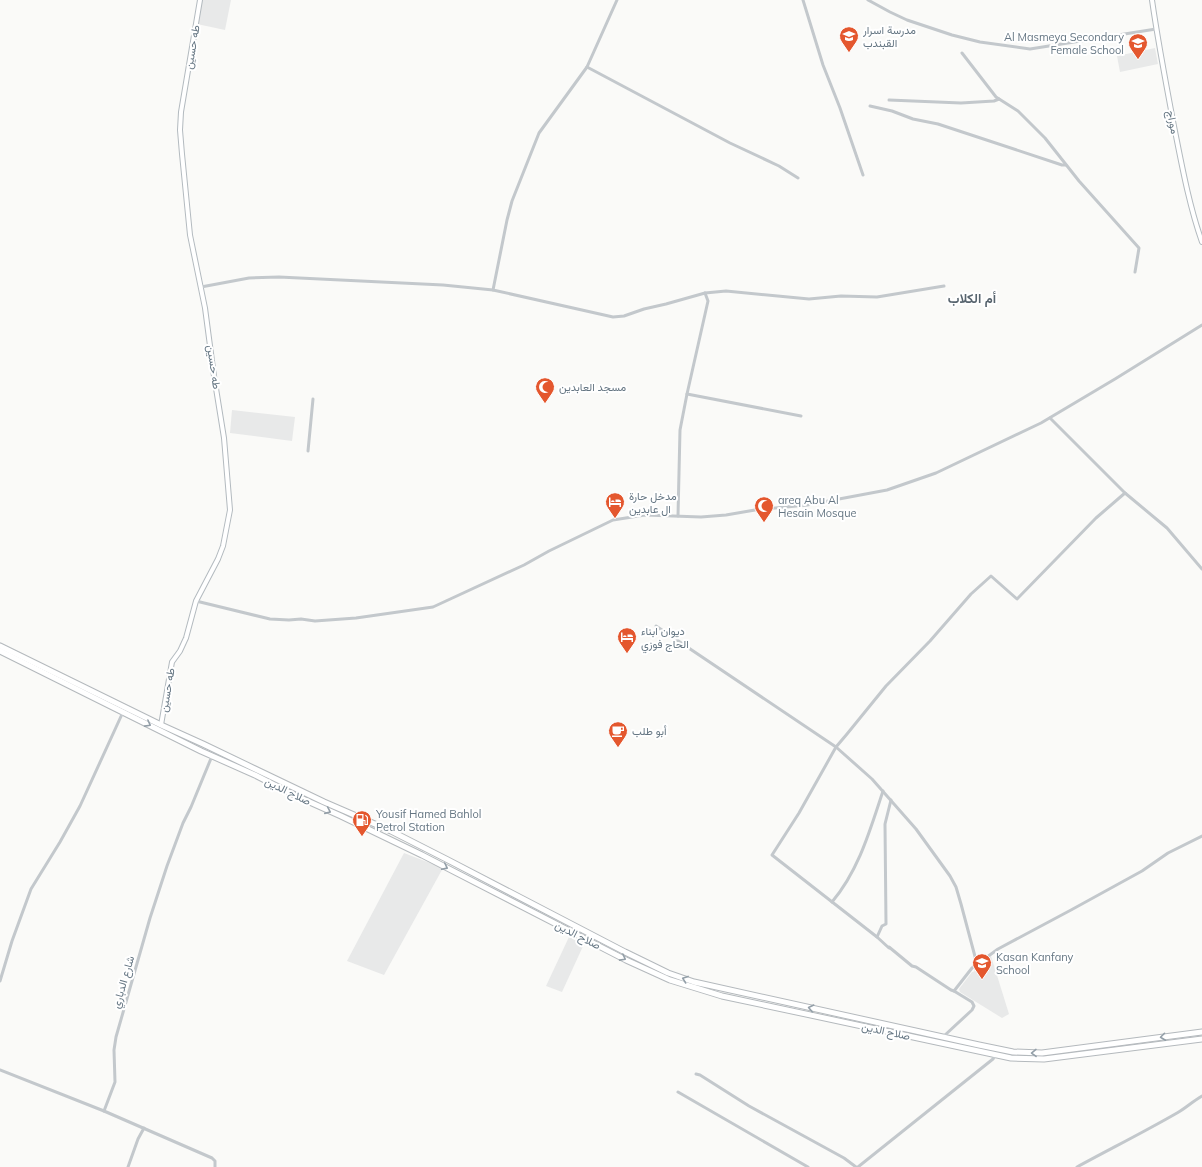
<svg xmlns="http://www.w3.org/2000/svg" width="1202" height="1167" font-family="Mulish,Vazirmatn,sans-serif">
	<style>
		.built { fill: #e8e9e9 }
		.lines { fill: none; stroke-linecap: round; stroke-linejoin: round }
		.secondary-casing { stroke: #b3babf; stroke-width: 6 }
		.highway-casing { stroke: #b4b9bd; stroke-width: 7 }
		.street { stroke: #c3c8cc; stroke-width: 3 }
		.secondary { stroke: #fff; stroke-width: 4 }
		.highway { stroke: #fff; stroke-width: 5 }
		.oneway { stroke: #939fa8 }
		.labels { text-anchor: middle; stroke-width: 4; stroke-linejoin: round; paint-order: stroke }
		.poi-label { font-size: 11px; fill: #657683; stroke: #fff; text-anchor: start }
		.street-label { font-size: 11px; fill: #657683; stroke: #fff }
		.quarter-label { font-size: 13px; font-weight: bold; fill: #57646e; stroke: #fff }
	</style>
	<rect width="100%" height="100%" fill="#fafaf8"/>
	<g class="built">
		<polygon points="202,0 231,0 225,30 197,24"/>
		<polygon points="1155,48 1158,64 1120,72 1117,56"/>
		<polygon points="232,410 295,417 292,441 230,433"/>
		<polygon points="404,853 443,868 384,975 347,961"/>
		<polygon points="569,937 584,944 562,992 546,986"/>
		<polygon points="991,956 1009,1014 1002,1018 960,992 959,989 972,972 973,972 975,970 974,969"/>
	</g>
	<g class="lines">
		<g class="secondary-casing">
			<g id="secondary">
				<path d="M 1152,0 C 1158,42 1166,84 1174,126 C 1182,166 1189,205 1202,242"/>
				<polyline points="161,725 172,662 180,651 186,638 196,601 218,559 223,546 230,510 224,438 214,376 205,308 190,235 182,154 180,130 181,112 200,0"/>
			</g>
		</g>
		<g class="highway-casing">
			<g id="highway">
				<polyline points="0,646 161,725 203,744 324,802 391,831 448,860 625,952 668,973 694,982 979,1045 1013,1052 1042,1053 1202,1032"/>
				<polyline points="0,651 201,751 255,775 294,795 341,816 422,855 626,960 670,980 722,996 1011,1058 1044,1059 1202,1039"/>
			</g>
		</g>
		<g class="street">
			<polyline points="803,0 823,65 840,108 863,175"/>
			<polyline points="868,0 890,12 907,20 952,35 980,42 1030,49 1156,29"/>
			<polyline points="962,53 996,97 1018,111 1045,138 1079,181 1139,248 1135,272"/>
			<polyline points="587,67 730,143 779,166 798,178"/>
			<polyline points="889,100 961,103 994,101 999,99"/>
			<polyline points="870,106 892,111 913,119 938,124 1062,165 1066,165"/>
			<polyline points="201,287 249,278 279,277 443,285 493,290 613,317 624,316 644,309 666,304 705,293 726,291 809,299 841,296 877,297 944,286"/>
			<polyline points="493,290 507,220 512,201 539,133 587,67 617,0"/>
			<polyline points="687,394 801,416"/>
			<polyline points="1050,418 1125,493 1167,528 1202,569"/>
			<polyline points="308,451 313,399"/>
			<polyline points="678,516 680,430 687,394 708,301 705,293"/>
			<polyline points="196,601 270,619 289,620 301,619 315,621 356,618 433,607 524,565 549,551 613,520 645,515 701,517 726,515 755,510 807,505 887,490 936,473 1041,423 1115,379 1202,325"/>
			<polyline points="656,626 836,747 872,779 916,829 950,876 956,887 961,904 977,964"/>
			<path d="M 832,902 C 859,870 870,830 883,791"/>
			<polyline points="877,937 882,926 886,924 885,824 891,800"/>
			<polyline points="889,947 912,966 916,967 951,990 954,991"/>
			<polyline points="889,948 877,937 772,855 799,813 836,747 847,734 886,686 930,641 971,594 991,576 1017,599 1096,518 1125,493"/>
			<polyline points="0,981 12,941 31,889 60,842 80,806 123,712"/>
			<polyline points="945,1035 972,1010 974,1006 972,1002 954,991 972,968 998,949 1071,910 1142,871 1168,853 1202,836"/>
			<polyline points="0,1070 104,1111 115,1082 114,1050 116,1037 150,918 167,866 183,823 191,807 212,756"/>
			<polyline points="696,1074 700,1075 749,1106 844,1158 856,1167"/>
			<polyline points="678,1092 808,1167"/>
			<polyline points="104,1111 212,1158 215,1161 215,1167"/>
			<polyline points="128,1167 138,1139 144,1128"/>
			<polyline points="858,1167 993,1059 995,1055"/>
			<path d="M 1077,1167 C 1110,1149 1144,1132 1177,1113 C 1186,1108 1193,1101 1202,1096"/>
		</g>
		<use href="#secondary" class="secondary"/>
		<use href="#highway" class="highway"/>
	</g>
	<defs><path id="oneway-chevron" d="M-2-3.5L2.5 0L-2 3.5" fill="none" stroke-width="1.6" stroke-linecap="round" stroke-linejoin="round"/></defs>
	<g class="oneway">
		<use href="#oneway-chevron" transform="translate(148 724) rotate(28)"/>
		<use href="#oneway-chevron" transform="translate(328 811) rotate(24)"/>
		<use href="#oneway-chevron" transform="translate(445 867) rotate(26)"/>
		<use href="#oneway-chevron" transform="translate(623 958) rotate(28)"/>
		<use href="#oneway-chevron" transform="translate(685 979) rotate(-160)"/>
		<use href="#oneway-chevron" transform="translate(811 1008) rotate(-167)"/>
		<use href="#oneway-chevron" transform="translate(1163 1037) rotate(173)"/>
		<use href="#oneway-chevron" transform="translate(1034 1053) rotate(179)"/>
	</g>
	<defs>
		<g id="school-pin" transform="scale(1)"><path d="M0 17L-7.5 6A9.5 9.5 0 1 1 7.5 6Z" fill="#e4572e" stroke="#fff"/><path d="M0-5L7-2L0 1L-7-2ZM-4 1L0 2.5L4 1V4Q0 6-4 4Z" fill="#fff"/></g>
		<g id="mosque-pin" transform="scale(1)"><path d="M0 17L-7.5 6A9.5 9.5 0 1 1 7.5 6Z" fill="#e4572e" stroke="#fff"/><path d="M3.5-4.9A6 6 0 1 0 3.5 4.9A5 5 0 1 1 3.5-4.9Z" fill="#fff"/></g>
		<g id="hotel-pin" transform="scale(1)"><path d="M0 17L-7.5 6A9.5 9.5 0 1 1 7.5 6Z" fill="#e4572e" stroke="#fff"/><path d="M-6-4.5h1.5V1H6V5H4.5V3h-9V5H-6ZM-4 0a1.8 1.8 0 1 1 3.6 0ZM.5 0V-2.5h3Q6-2.5 6 0Z" fill="#fff"/></g>
		<g id="cafe-pin" transform="scale(1)"><path d="M0 17L-7.5 6A9.5 9.5 0 1 1 7.5 6Z" fill="#e4572e" stroke="#fff"/><path d="M-5.5-4.5H6V0H3Q3 3.5 0 3.5H-2.5Q-5.5 3.5-5.5 0ZM3-3.2v2h1.7v-2ZM-6 4.5H4V6H-6Z" fill="#fff"/></g>
		<g id="fuel-pin" transform="scale(1)"><path d="M0 17L-7.5 6A9.5 9.5 0 1 1 7.5 6Z" fill="#e4572e" stroke="#fff"/><path d="M-5.5-6h7V0h2V4h1.3V-2.5L3-4.5l.8-.8L6-3V5H2.5V1h-1V6h-7ZM-4.2-4.7v3.2H.2V-4.7Z" fill="#fff"/></g>
	</defs>
	<g fill-rule="evenodd">
		<use href="#school-pin" x="849" y="36"/>
		<use href="#school-pin" x="1138" y="43"/>
		<use href="#mosque-pin" x="545" y="387"/>
		<use href="#hotel-pin" x="615" y="502"/>
		<use href="#mosque-pin" x="764" y="506"/>
		<use href="#hotel-pin" x="627" y="637"/>
		<use href="#cafe-pin" x="618" y="731"/>
		<use href="#fuel-pin" x="362" y="820"/>
		<use href="#school-pin" x="982" y="963"/>
	</g>
	<g class="labels">
		<g class="poi-label">
			<text x="863" y="34">مدرسة اسرار<tspan x="863" dy="13">القبندب</tspan></text>
			<text x="1124" y="41" text-anchor="end">Al Masmeya Secondary<tspan x="1124" dy="13">Female School</tspan></text>
			<text x="559" y="391">مسجد العابدين</text>
			<text x="629" y="500">مدخل حارة<tspan x="629" dy="13">ال عابدين</tspan></text>
			<text x="778" y="504">areq Abu Al<tspan x="778" dy="13">Hesain Mosque</tspan></text>
			<text x="641" y="635">ديوان ابناء<tspan x="641" dy="13">الحاج فوزي</tspan></text>
			<text x="632" y="735">أبو طلب</text>
			<text x="376" y="818">Yousif Hamed Bahlol<tspan x="376" dy="13">Petrol Station</tspan></text>
			<text x="996" y="961">Kasan Kanfany<tspan x="996" dy="13">School</tspan></text>
		</g>
		<g class="street-label">
			<text transform="translate(192 47) rotate(-80)" y="4">طه حسين</text>
			<text transform="translate(1173 122) rotate(79)" y="4">موراج</text>
			<text transform="translate(214 367) rotate(82)" y="4">طه حسين</text>
			<text transform="translate(167 690) rotate(-80)" y="4">طه حسين</text>
			<text transform="translate(288 791) rotate(26)" y="4">صلاح الدين</text>
			<text transform="translate(578 935) rotate(27)" y="4">صلاح الدين</text>
			<text transform="translate(123 982) rotate(-74)" y="4">شارع الدباري</text>
			<text transform="translate(886 1031) rotate(12)" y="4">صلاح الدين</text>
		</g>
		<g class="quarter-label">
			<text x="972" y="303">أم الكلاب</text>
		</g>
	</g>
</svg>
